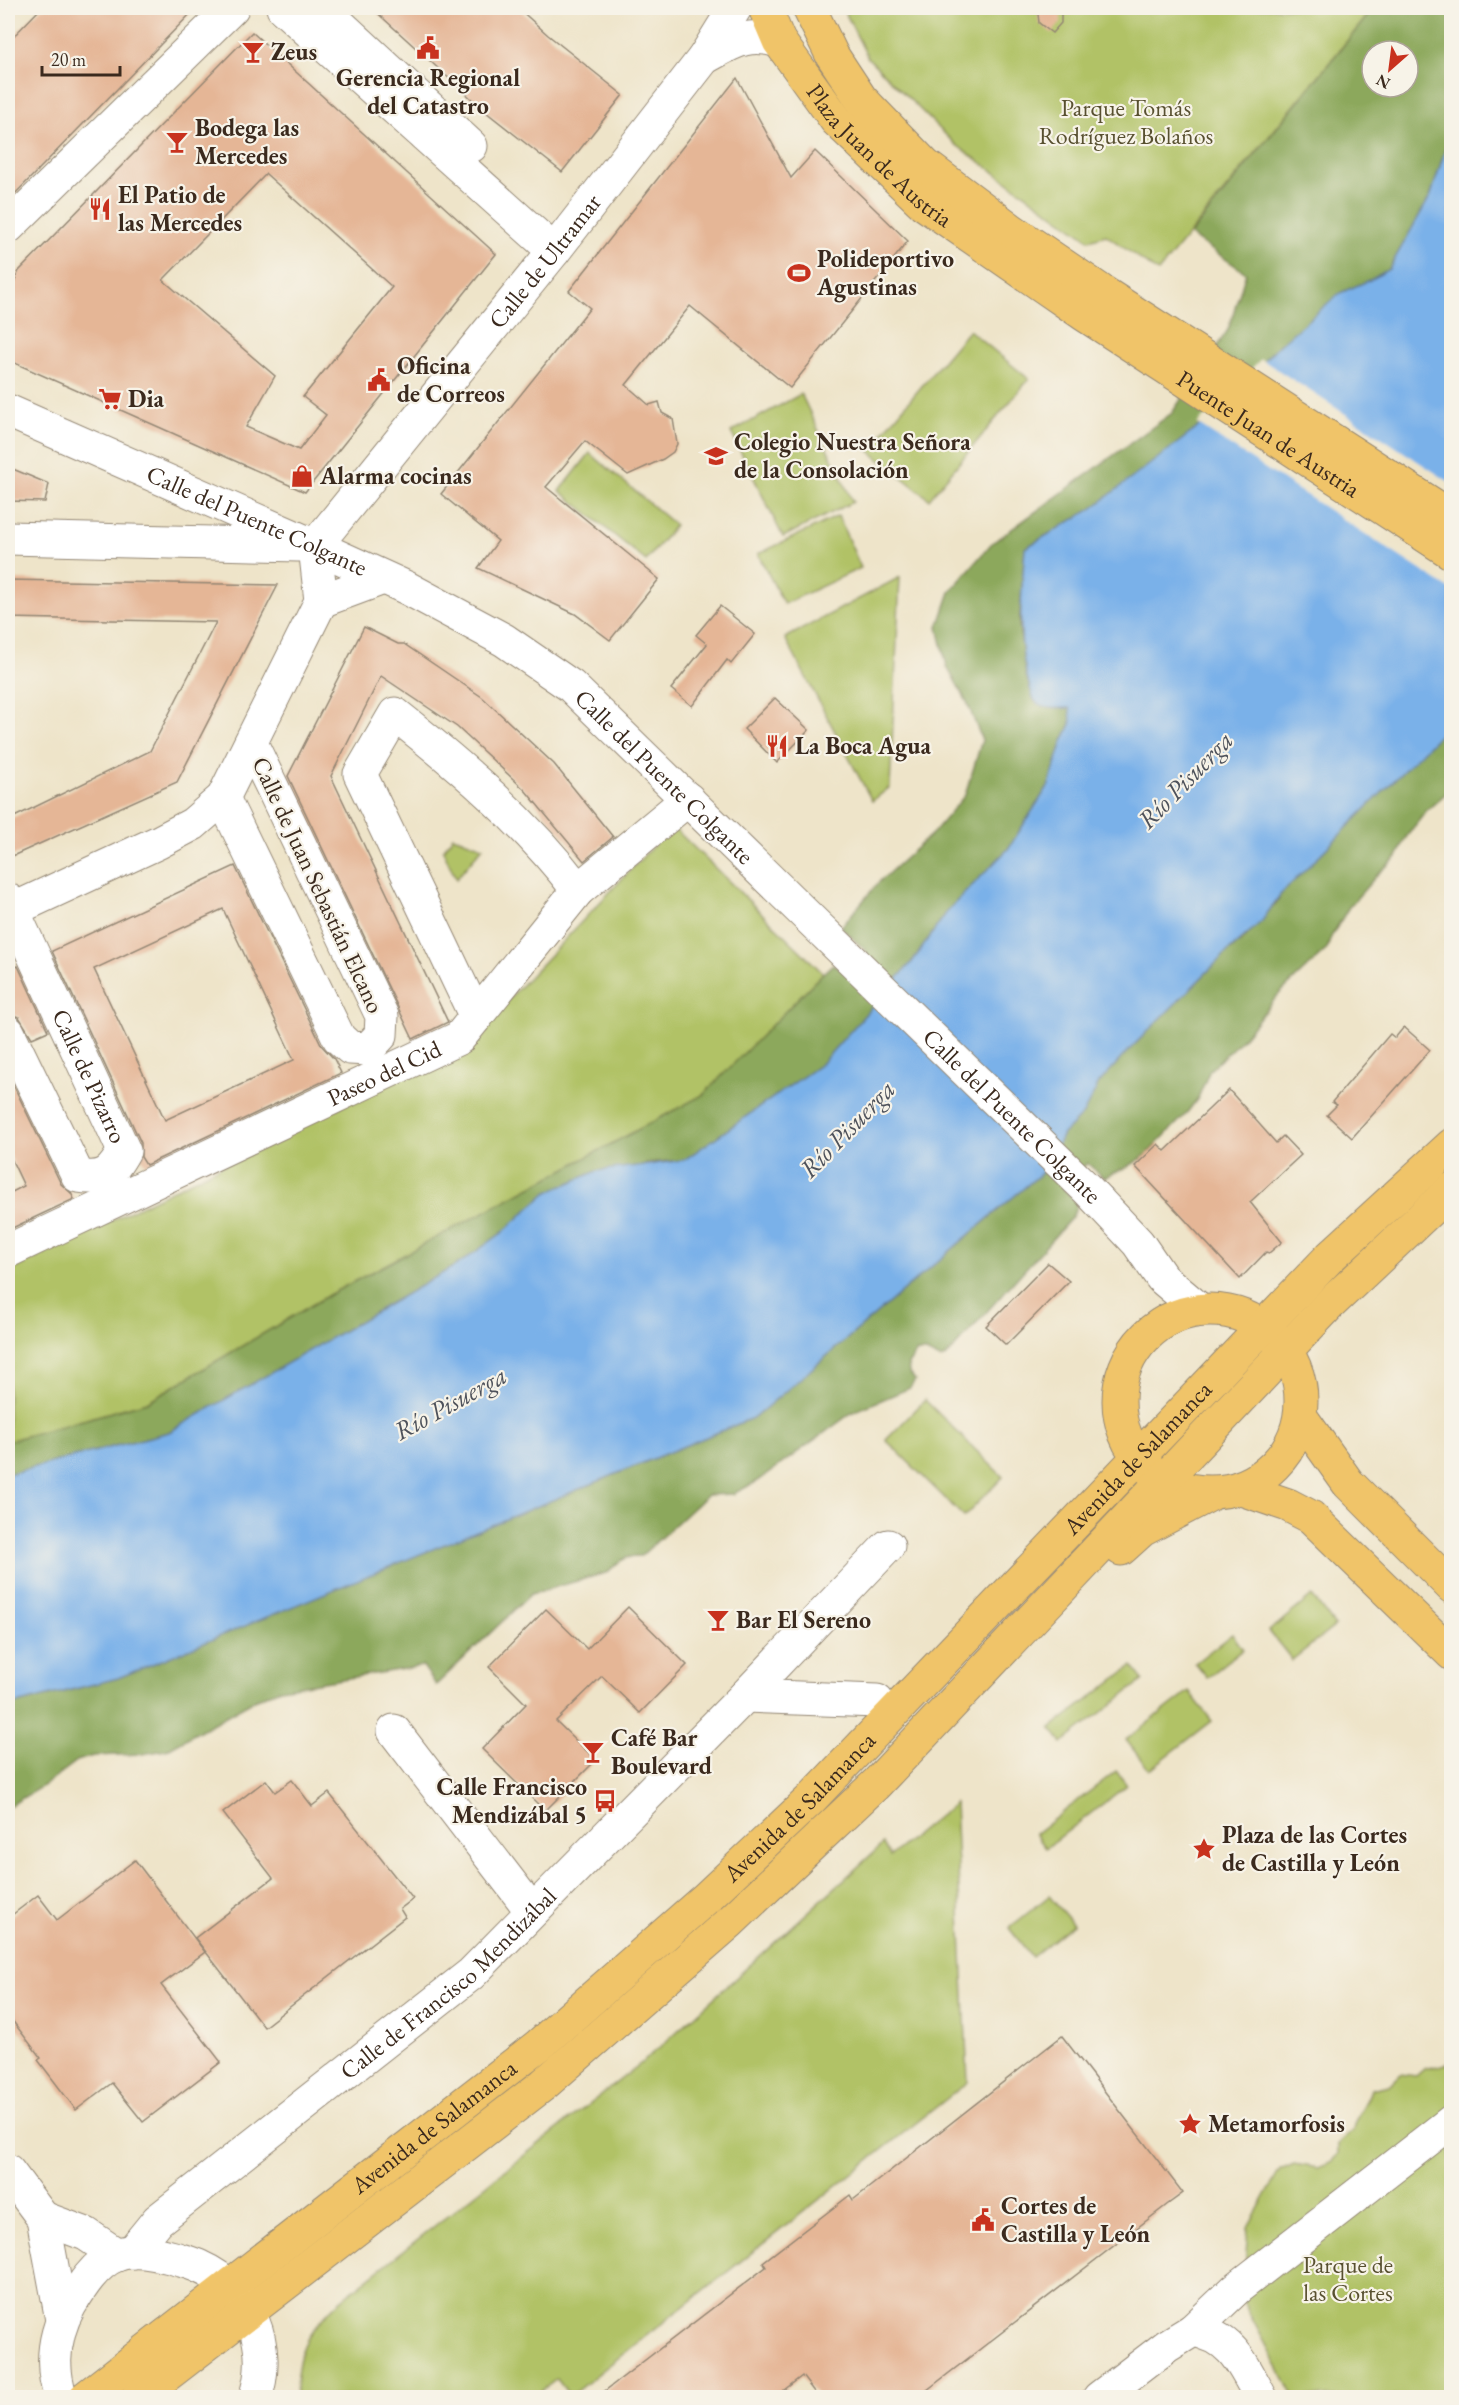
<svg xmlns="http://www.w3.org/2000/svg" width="1459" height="2405" font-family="'EB Garamond',serif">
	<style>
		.green { fill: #b1c266; stroke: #767642; stroke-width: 1.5 }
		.forest { fill: #8ca85b; stroke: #64693c; stroke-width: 1.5; fill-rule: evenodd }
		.water { fill: #7ab1e9; stroke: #5a6e84; stroke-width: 1.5 }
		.pier { fill: #eee4c9 }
		.building { fill: #e5b696; fill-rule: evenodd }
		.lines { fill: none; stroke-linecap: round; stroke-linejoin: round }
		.minor-casing { stroke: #948774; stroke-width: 35 }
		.major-casing { stroke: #948774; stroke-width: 35 }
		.highway-casing { stroke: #948774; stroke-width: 35 }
		.minor { stroke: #fff; stroke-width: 33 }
		.major { stroke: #f0c469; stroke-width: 33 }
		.highway { stroke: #f0c469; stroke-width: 33 }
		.labels { text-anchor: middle; stroke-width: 4.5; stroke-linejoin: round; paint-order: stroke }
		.poi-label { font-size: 24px; font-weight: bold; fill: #3b2a1e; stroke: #f7f3e8; text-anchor: start }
		.park-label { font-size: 24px; fill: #585030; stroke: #f7f3e8 }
		.street-label { font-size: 24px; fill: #3b2a1e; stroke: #f7f3e8 }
		.water-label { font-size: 26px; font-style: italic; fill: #4e525b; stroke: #f7f3e8 }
	</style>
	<rect width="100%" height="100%" fill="#f7f3e8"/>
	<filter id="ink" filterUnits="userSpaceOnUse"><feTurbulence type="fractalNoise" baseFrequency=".0167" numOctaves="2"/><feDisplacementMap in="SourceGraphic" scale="12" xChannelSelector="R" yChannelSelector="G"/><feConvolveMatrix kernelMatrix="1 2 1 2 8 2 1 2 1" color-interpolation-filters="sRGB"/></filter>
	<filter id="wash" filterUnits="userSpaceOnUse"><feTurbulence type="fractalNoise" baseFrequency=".008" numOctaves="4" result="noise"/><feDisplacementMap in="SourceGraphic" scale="24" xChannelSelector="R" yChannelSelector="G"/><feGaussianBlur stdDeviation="1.35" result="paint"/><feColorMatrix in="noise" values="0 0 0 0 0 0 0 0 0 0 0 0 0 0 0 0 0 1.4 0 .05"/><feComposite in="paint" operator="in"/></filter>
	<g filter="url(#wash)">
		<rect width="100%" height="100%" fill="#eee4c9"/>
		<g class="green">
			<polygon points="843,8 1374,8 1158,272 1106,235 1089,240 955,144 868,58"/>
			<polygon points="969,330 1029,379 929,499 868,450"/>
			<polygon points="801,394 853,502 783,537 731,432"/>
			<polygon points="590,453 675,525 646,561 560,491"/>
			<polygon points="838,516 861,568 784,604 758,554"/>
			<polygon points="900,577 890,787 872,801 785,638"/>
			<polygon points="672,826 823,973 703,1095 329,1295 147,1402 8,1441 8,1272 466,1044"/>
			<polygon points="453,836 483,847 456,879 443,850"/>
			<polygon points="925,1400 1003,1477 964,1517 886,1440"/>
			<polygon points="1312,1596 1335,1626 1292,1660 1269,1631"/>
			<polygon points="1232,1634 1243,1649 1207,1678 1195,1663"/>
			<polygon points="1132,1666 1143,1680 1062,1743 1051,1728"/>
			<polygon points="1189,1691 1212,1721 1149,1770 1126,1740"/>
			<polygon points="1116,1771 1127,1785 1046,1848 1035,1834"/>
			<path d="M 955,1803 L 968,2082 L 570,2396 L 557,2379 L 533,2397 L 296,2397 C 296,2351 305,2334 338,2302 L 649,2057 L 883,1844 L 890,1856 Z"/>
			<polygon points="1049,1896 1073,1924 1032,1957 1009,1928"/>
			<path d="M 1451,2063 L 1451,2397 L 1294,2397 L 1236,2289 L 1244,2283 L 1248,2227 L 1280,2170 L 1294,2164 L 1318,2168 L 1332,2161 L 1338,2154 L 1338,2144 L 1353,2131 C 1354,2115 1367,2105 1371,2089 L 1389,2085 L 1400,2074 L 1416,2076 L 1424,2069 Z"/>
		</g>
		<g class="forest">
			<path d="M 1374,8 L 1451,8 L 1451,131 L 1431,195 L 1389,269 L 1280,344 L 1196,429 L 1143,470 L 1090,510 L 1025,548 L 1019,625 L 1026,675 L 1034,700 L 1052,708 L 1071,708 L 1071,724 L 1063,741 L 1049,785 L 1008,849 L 949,909 L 913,961 L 821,1064 L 684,1160 L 647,1163 L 502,1233 L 460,1263 L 169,1432 L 8,1474 L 8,1441 L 147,1402 L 329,1295 L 703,1095 L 823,973 L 833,964 L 846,973 L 867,952 L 841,927 L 879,882 L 934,832 L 965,795 L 973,770 L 982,740 L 967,702 L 947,667 L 938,627 L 950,592 L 991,544 L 1172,413 L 1228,330 L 1246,273 L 1190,235 ZM 1372,51 L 1408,51 L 1408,87 L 1372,87 Z"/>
			<path d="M 1451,723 L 1451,789 L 1427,810 L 1407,836 L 1397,857 L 1379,873 L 1349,907 L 1331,937 L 1327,949 L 1278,995 L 1243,1038 L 1210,1070 L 1198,1098 L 1186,1114 L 1147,1154 L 1134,1163 L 1104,1178 L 1087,1163 L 1064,1189 L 1077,1203 L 1073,1216 L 946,1357 L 940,1359 L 926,1352 L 917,1352 L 908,1364 L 909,1372 L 915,1380 L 910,1388 L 853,1412 L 758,1481 L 733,1494 L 707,1495 L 641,1556 C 627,1555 617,1561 609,1572 L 531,1594 L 436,1685 L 423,1666 L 280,1689 L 256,1699 L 166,1750 L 142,1754 L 93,1756 L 77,1761 L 49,1782 L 8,1807 L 8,1706 L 118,1678 L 755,1417 L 1045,1170 L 1063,1134 L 1083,1114 L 1099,1083 L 1126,1053 L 1226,953 L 1243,940 L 1277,902 L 1280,895 Z"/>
		</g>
		<path class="water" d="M 1451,131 L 1451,723 L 1280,895 L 1262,921 L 1226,953 L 1126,1053 L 1099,1083 L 1083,1114 L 1063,1134 L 1045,1170 L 755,1417 L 118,1678 L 8,1706 L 8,1474 L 169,1432 L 460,1263 L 502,1233 L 546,1193 L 597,1171 L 684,1160 L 821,1064 L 913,961 L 949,909 L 1008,849 L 1049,785 L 1063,741 L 1071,724 L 1070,708 C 1061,708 1046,710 1038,704 C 1033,702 1032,693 1030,688 C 1016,642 1021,596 1025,548 L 1090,510 L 1196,429 L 1280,344 L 1340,293 L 1372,279 L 1389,269 L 1431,195 Z"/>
		<polygon class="pier" points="1261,359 1451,483 1451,590 1197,424"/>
		<g id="blocks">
			<g class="building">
				<polygon points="41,8 196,8 8,201 8,42"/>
				<polygon points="372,8 518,8 548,35 623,95 562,172 486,112"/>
				<polygon points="1044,8 1054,8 1061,13 1061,23 1052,33 1039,23 1038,14"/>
				<path d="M 252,32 L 496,254 L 305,492 L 8,360 L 8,296 L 19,271 ZM 266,174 L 392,287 L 303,397 L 326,415 L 299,450 L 246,427 L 275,376 L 163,280 Z"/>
				<polygon points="737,78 791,178 815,151 908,241 790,388 690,306 626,385 649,405 659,402 662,413 673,419 677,444 673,452 663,459 628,475 585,441 546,487 659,579 610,640 575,614 478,568 498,541 441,494 590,308 569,291"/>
				<polygon points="8,467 49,484 45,502 8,501"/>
				<polygon points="8,580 278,585 177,782 8,858 8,820 150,751 216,622 8,618"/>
				<polygon points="720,606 755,634 731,664 727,660 692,706 671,689 707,644 696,635"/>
				<polygon points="364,627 398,644 404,644 482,697 554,764 613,837 584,861 525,790 457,727 381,676 331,776 448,1022 413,1039 288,776"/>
				<polygon points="775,698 809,730 777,763 744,729"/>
				<path d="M 235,866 L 322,1046 L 334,1059 L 341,1073 L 146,1165 L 141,1157 L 141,1143 L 52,951 ZM 223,909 L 294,1060 L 165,1120 L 94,969 Z"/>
				<polygon points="18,966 48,1031 32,1038 19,1017 8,1014 8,971"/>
				<polygon points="1404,1027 1430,1050 1352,1138 1327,1115 1337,1105 1332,1102 1390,1034 1395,1038"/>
				<polygon points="8,1074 61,1184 71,1193 74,1199 8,1230 8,1194 24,1186 8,1152"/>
				<polygon points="1229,1090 1276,1143 1283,1136 1301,1155 1250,1202 1282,1242 1269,1253 1266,1252 1240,1279 1135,1166 1158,1144 1165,1151"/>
				<polygon points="1048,1263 1069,1281 1006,1345 986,1326"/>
				<polygon points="628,1607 687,1665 640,1713 602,1676 556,1721 596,1760 545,1811 482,1749 526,1704 489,1667 546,1609 587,1649"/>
				<polygon points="266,1780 275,1792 292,1780 312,1806 329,1793 413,1899 400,1909 405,1917 264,2027 195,1938 273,1878 223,1813"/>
				<polygon points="135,1860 205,1952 161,1985 221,2062 143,2122 112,2083 76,2110 38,2060 41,2058 8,2015 8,1918 38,1895 57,1920"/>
				<polygon points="1062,2036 1183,2193 1168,2204 918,2397 818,2397 802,2376 775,2397 597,2397 766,2267 763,2262 850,2195 853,2200"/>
			</g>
		</g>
	</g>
	<g filter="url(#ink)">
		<use href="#blocks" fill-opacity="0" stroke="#948774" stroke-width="1.5"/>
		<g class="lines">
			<g class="minor-casing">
				<g id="minor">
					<polyline points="283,8 554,251"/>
					<polyline points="322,8 471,146"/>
					<path d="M 704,58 C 732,43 747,31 779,41"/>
					<polyline points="8,227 232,8"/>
					<path id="s1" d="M 8,411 L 315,546 L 407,588 L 504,640 L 571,686 L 1087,1189 L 1138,1243 L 1162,1278 L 1200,1310"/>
					<polyline points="8,538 299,545"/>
					<path id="s2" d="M 315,546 L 554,251 L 704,58 L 735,8"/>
					<polyline points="321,601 383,578"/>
					<polyline points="223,798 339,1038 350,1048 368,1049 381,1035 382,1016 251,743"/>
					<path id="s3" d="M 8,900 L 124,1151 C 111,1174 104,1180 78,1176 L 8,1032"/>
					<polyline points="8,912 159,842 193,824 223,798 321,601 315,546"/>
					<path d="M 476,1017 L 360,774 L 395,714 C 462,767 526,822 578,890"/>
					<path id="s4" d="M 8,1251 L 459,1038 L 578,890 L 688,799"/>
					<polyline points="745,1696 877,1701"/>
					<polyline points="394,1731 532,1911"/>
					<polyline points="8,2171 43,2218 62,2320"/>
					<polyline points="43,2218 86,2234 117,2255"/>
					<path id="s5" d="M 132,2252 L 158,2220 L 471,1974 L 745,1696 L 888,1546"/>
					<polyline points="1193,2330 1236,2289 1452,2121"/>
					<path d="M 61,2398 C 50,2366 54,2334 70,2305 C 81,2287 95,2264 116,2255 C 134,2248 156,2253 174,2258 C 183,2261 192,2263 200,2267 C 250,2289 273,2347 255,2398"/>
					<path d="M 1099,2398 L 1167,2346 L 1193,2330 C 1233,2337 1243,2365 1261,2398"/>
				</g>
			</g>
			<g class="major-casing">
				<g id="major">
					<path id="s6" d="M 765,8 L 779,41 L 836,120 L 924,204 L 1085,315 L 1452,553"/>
					<polyline points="809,8 832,55 861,99 925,165 1013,231 1101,291 1452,517"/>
				</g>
			</g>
			<g class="highway-casing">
				<g id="highway">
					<circle cx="1210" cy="1401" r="91"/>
					<polyline points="1301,1417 1348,1483 1452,1587"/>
					<polyline points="1241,1489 1288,1505 1311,1517 1452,1654"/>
					<polyline points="1121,1549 1142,1530 1211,1494"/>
					<path id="s7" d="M 85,2398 L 539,2045 L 705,1899 L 810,1800 L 1330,1257 L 1452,1145"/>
					<polyline points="137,2398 543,2085 730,1922 876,1784 1330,1304 1452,1189"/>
				</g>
			</g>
			<use href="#minor" class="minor"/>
			<use href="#major" class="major"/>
			<use href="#highway" class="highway"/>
		</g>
	</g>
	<defs>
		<g id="civic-bare" transform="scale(1.8)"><path d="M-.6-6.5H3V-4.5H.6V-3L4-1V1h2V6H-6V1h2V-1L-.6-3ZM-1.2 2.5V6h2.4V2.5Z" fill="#c8321e" stroke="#f7f3e8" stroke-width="2.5" paint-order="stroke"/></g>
		<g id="bar-bare" transform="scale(1.8)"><path d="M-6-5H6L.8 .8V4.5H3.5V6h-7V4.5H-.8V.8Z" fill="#c8321e" stroke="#f7f3e8" stroke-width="2.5" paint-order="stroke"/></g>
		<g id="restaurant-bare" transform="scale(1.8)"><path d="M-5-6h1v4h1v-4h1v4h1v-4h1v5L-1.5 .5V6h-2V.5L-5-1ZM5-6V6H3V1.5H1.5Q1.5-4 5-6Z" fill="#c8321e" stroke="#f7f3e8" stroke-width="2.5" paint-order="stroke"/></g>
		<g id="stadium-bare" transform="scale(1.8)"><path d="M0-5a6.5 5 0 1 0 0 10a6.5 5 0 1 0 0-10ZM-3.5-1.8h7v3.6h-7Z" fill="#c8321e" stroke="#f7f3e8" stroke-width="2.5" paint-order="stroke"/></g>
		<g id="supermarket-bare" transform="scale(1.8)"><path d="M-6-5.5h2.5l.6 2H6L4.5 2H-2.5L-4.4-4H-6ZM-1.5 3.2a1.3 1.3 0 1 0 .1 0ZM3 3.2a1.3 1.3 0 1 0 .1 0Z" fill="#c8321e" stroke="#f7f3e8" stroke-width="2.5" paint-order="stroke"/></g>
		<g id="school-bare" transform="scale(1.8)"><path d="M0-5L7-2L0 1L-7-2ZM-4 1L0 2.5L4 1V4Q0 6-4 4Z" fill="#c8321e" stroke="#f7f3e8" stroke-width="2.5" paint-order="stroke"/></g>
		<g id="shop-bare" transform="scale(1.8)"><path d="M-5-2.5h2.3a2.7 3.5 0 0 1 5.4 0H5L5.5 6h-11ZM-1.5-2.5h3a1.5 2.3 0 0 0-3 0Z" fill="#c8321e" stroke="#f7f3e8" stroke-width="2.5" paint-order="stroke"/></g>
		<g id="bus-bare" transform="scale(1.8)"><path d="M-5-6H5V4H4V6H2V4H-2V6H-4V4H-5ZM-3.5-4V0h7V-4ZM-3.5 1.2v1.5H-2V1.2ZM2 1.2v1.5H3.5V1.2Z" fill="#c8321e" stroke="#f7f3e8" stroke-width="2.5" paint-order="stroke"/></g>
		<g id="sight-bare" transform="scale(1.8)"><path d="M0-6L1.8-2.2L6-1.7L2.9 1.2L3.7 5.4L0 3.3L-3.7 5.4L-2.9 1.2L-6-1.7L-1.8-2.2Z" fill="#c8321e" stroke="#f7f3e8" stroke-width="2.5" paint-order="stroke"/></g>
	</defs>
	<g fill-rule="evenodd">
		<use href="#civic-bare" x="428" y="48"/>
		<use href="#bar-bare" x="253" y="52"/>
		<use href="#bar-bare" x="177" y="142"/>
		<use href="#restaurant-bare" x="100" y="209"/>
		<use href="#stadium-bare" x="799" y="273"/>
		<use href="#civic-bare" x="379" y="380"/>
		<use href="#supermarket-bare" x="110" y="399"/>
		<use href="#school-bare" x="716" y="456"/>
		<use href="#shop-bare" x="302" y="476"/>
		<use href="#restaurant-bare" x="777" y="746"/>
		<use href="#bar-bare" x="718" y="1620"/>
		<use href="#bar-bare" x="593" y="1752"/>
		<use href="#bus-bare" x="605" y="1801"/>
		<use href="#sight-bare" x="1204" y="1849"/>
		<use href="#sight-bare" x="1190" y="2124"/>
		<use href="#civic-bare" x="983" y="2220"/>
	</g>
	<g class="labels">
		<g class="poi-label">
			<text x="271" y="60">Zeus</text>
			<text x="428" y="86" text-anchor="middle">Gerencia Regional<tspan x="428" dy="28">del Catastro</tspan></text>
			<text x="195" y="136">Bodega las<tspan x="195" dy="28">Mercedes</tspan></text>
			<text x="118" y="203">El Patio de<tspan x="118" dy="28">las Mercedes</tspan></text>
			<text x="817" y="267">Polideportivo<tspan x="817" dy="28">Agustinas</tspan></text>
			<text x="397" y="374">Oficina<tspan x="397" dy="28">de Correos</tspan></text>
			<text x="128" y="407">Dia</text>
			<text x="734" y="450">Colegio Nuestra Señora<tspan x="734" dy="28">de la Consolación</tspan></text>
			<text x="320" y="484">Alarma cocinas</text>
			<text x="795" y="754">La Boca Agua</text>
			<text x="736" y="1628">Bar El Sereno</text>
			<text x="611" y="1746">Café Bar<tspan x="611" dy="28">Boulevard</tspan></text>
			<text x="587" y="1795" text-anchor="end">Calle Francisco<tspan x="587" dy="28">Mendizábal 5</tspan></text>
			<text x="1222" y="1843">Plaza de las Cortes<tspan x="1222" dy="28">de Castilla y León</tspan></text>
			<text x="1208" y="2132">Metamorfosis</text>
			<text x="1001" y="2214">Cortes de<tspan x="1001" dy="28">Castilla y León</tspan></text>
		</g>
		<g class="park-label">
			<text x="1126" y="116">Parque Tomás<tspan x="1126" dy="28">Rodríguez Bolaños</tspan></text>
			<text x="1348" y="2273">Parque de<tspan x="1348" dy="28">las Cortes</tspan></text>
		</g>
		<g class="street-label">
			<text dy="8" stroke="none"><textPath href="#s6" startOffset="189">Plaza Juan de Austria</textPath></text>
			<text dy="8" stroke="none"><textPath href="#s2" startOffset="366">Calle de Ultramar</textPath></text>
			<text dy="8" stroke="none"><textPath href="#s6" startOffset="669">Puente Juan de Austria</textPath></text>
			<text dy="8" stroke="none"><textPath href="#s1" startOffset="272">Calle del Puente Colgante</textPath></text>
			<text dy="8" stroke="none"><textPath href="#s1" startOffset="758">Calle del Puente Colgante</textPath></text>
			<text transform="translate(318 885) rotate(65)" y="8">Calle de Juan Sebastián Elcano</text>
			<text dy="8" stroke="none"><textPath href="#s4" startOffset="416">Paseo del Cid</textPath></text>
			<text dy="8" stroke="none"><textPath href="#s3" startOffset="194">Calle de Pizarro</textPath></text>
			<text dy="8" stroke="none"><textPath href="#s1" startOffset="1244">Calle del Puente Colgante</textPath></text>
			<text dy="8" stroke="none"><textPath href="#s7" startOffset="1414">Avenida de Salamanca</textPath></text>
			<text dy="8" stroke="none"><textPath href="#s7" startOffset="928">Avenida de Salamanca</textPath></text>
			<text dy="8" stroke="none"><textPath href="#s5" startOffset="416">Calle de Francisco Mendizábal</textPath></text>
			<text dy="8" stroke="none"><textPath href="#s7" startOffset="442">Avenida de Salamanca</textPath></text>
		</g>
		<g class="water-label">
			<text transform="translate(1185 780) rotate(-46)" y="9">Río Pisuerga</text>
			<text transform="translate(847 1129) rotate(-46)" y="9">Río Pisuerga</text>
			<text transform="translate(450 1403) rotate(-29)" y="9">Río Pisuerga</text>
		</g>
	</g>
	<rect width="1459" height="2405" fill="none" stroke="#f7f3e8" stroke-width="30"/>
	<g transform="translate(1390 69) rotate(208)"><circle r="28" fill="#f7f3e8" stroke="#aca397" stroke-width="1.5"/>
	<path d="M0-4.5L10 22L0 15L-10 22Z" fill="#c8321e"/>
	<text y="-9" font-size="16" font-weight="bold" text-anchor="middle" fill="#3b2a1e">N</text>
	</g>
	<path d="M42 66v9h78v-9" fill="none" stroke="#3b2a1e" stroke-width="3"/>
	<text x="51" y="66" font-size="18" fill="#3b2a1e" stroke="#f7f3e8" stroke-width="4.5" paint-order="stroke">20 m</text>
</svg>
